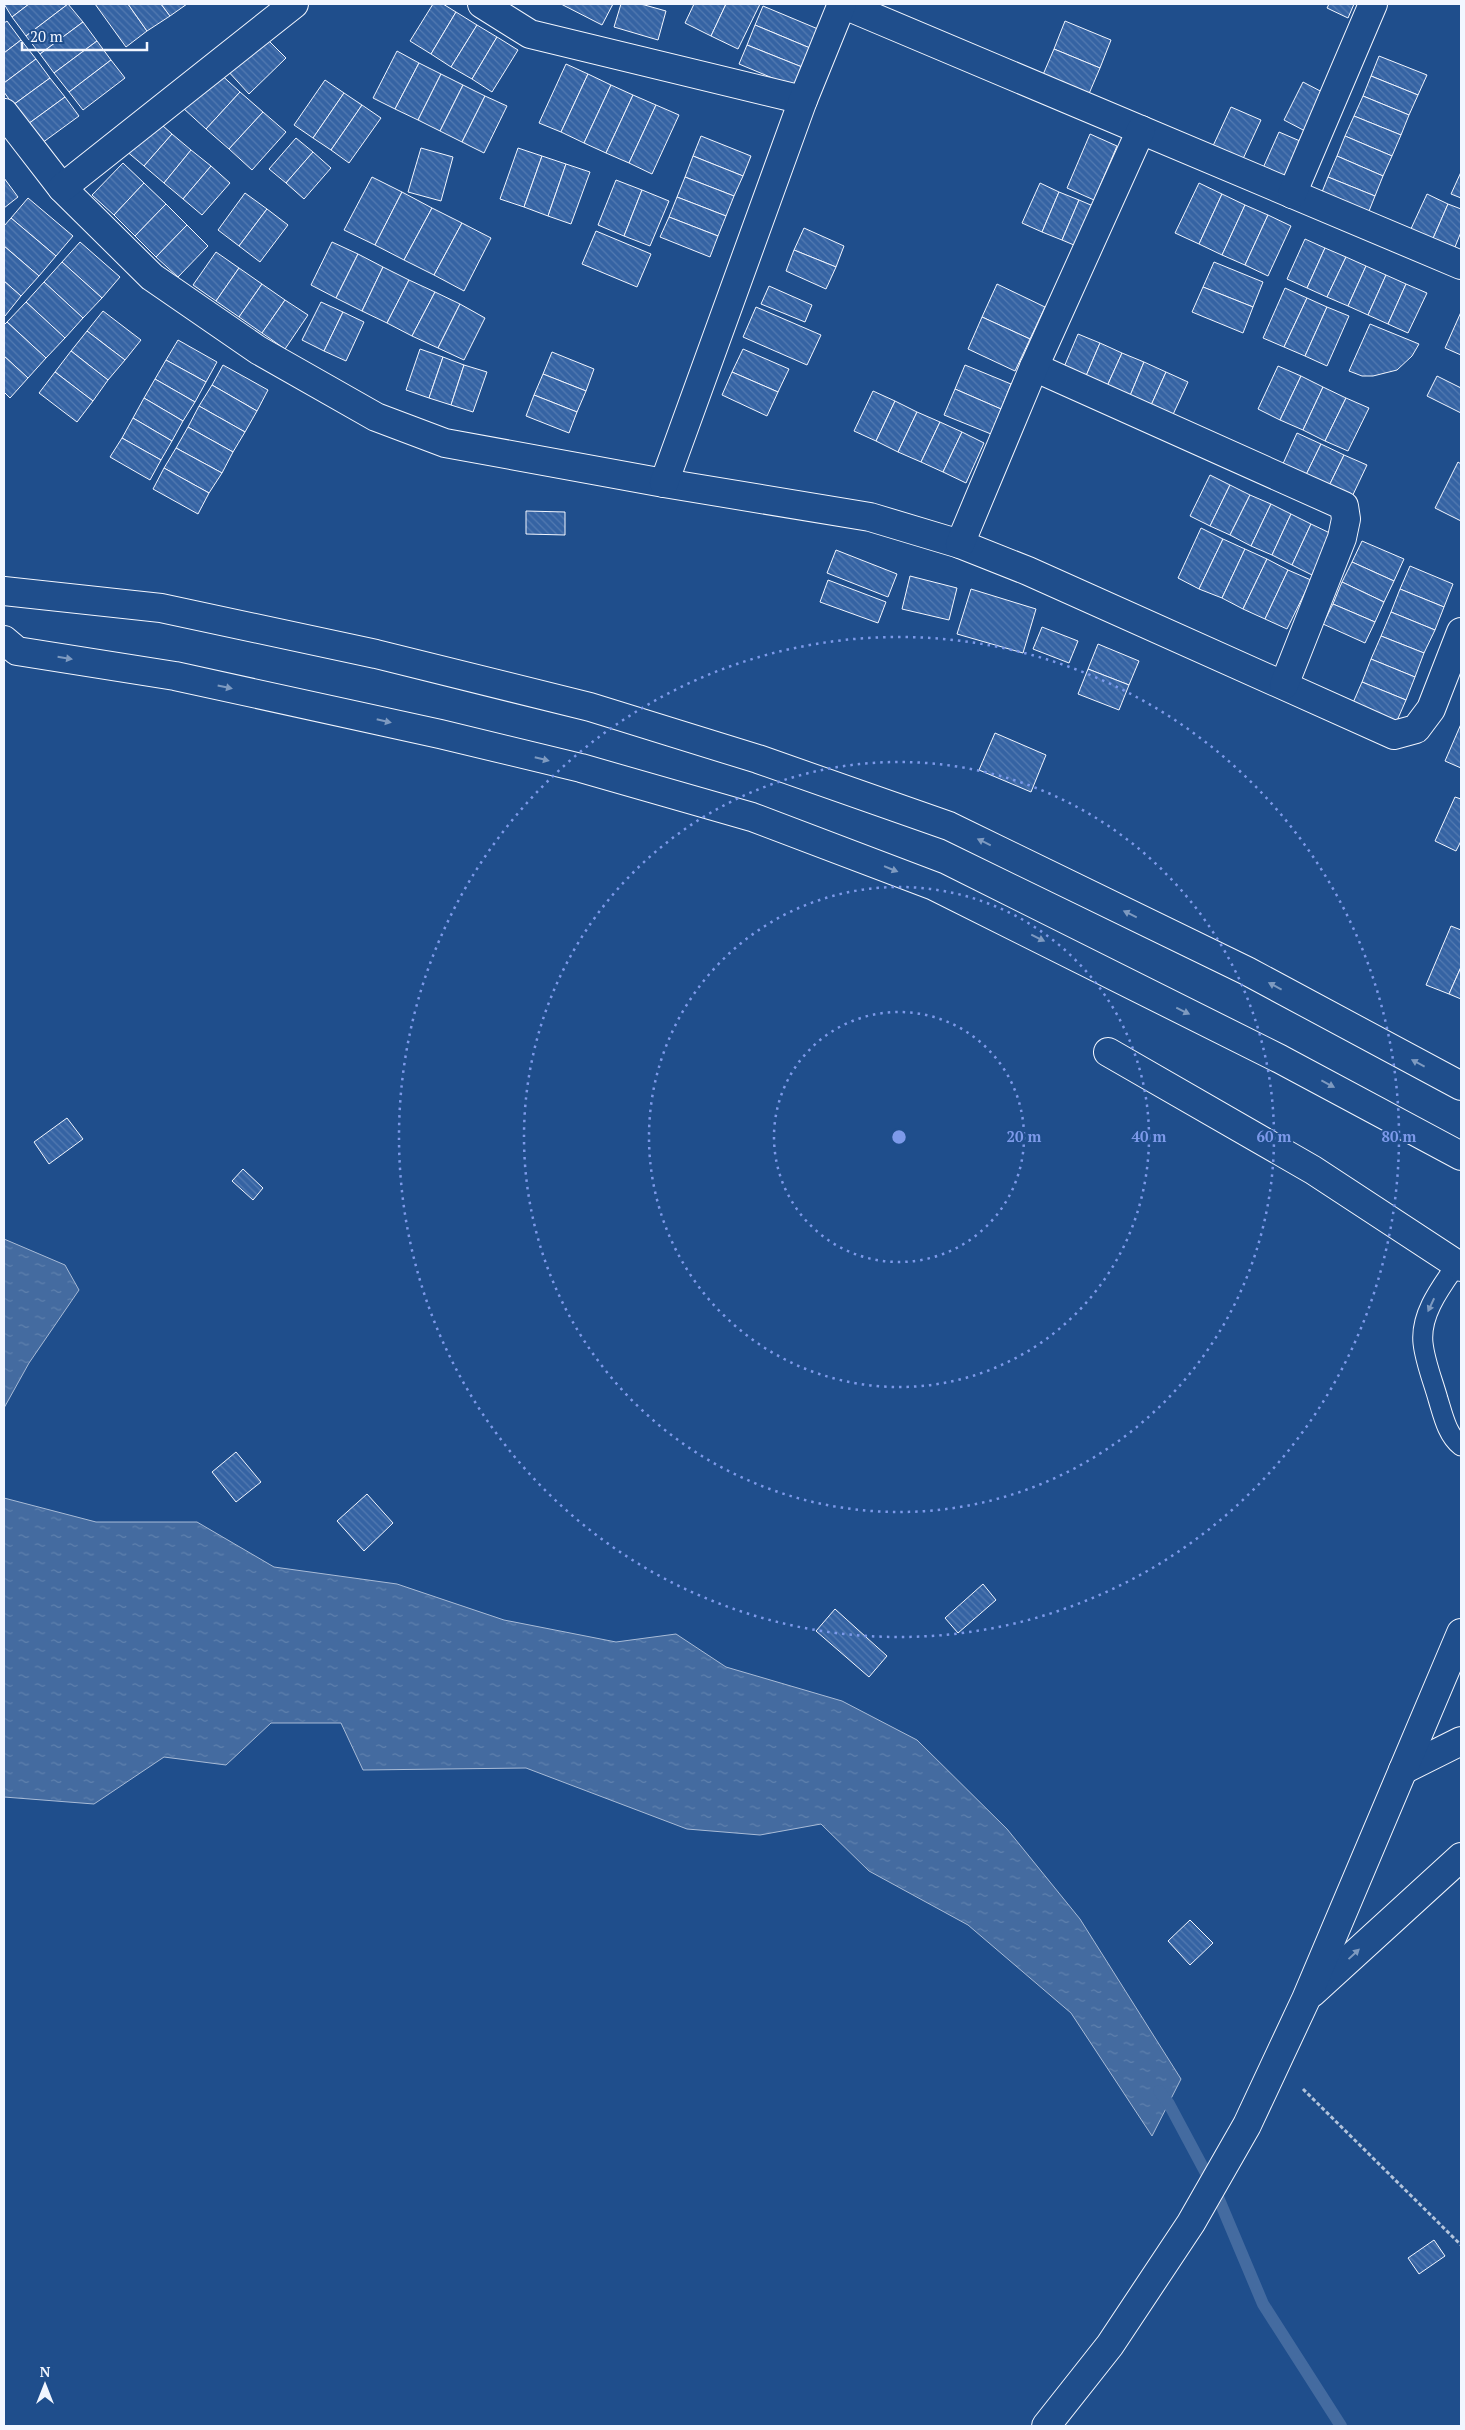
<svg xmlns="http://www.w3.org/2000/svg" width="1465" height="2430" font-family="'PT Serif',serif">
	<style>
		.water { fill: url(#water-ripples); stroke: #a8bbd7 }
		.lines { fill: none; stroke-linecap: round; stroke-linejoin: round }
		.stream { stroke: #446ba0; stroke-width: 12 }
		.building { fill: url(#building-back-hatch); stroke: #f2f6ff }
		.service-casing { stroke: #f2f6ff; stroke-width: 21 }
		.minor-casing { stroke: #f2f6ff; stroke-width: 30 }
		.tertiary-casing { stroke: #f2f6ff; stroke-width: 30 }
		.path { stroke: #b3c4dc; stroke-width: 3; stroke-dasharray: 4 2.5; stroke-linecap: butt }
		.service { stroke: #1f4e8c; stroke-width: 19 }
		.minor { stroke: #1f4e8c; stroke-width: 28 }
		.tertiary { stroke: #1f4e8c; stroke-width: 28 }
		.oneway { fill: #7e9ac0 }
		.ring { fill: none; stroke: #7d9aea; stroke-width: 2.5; stroke-dasharray: 2.5 5 }
		.centre { fill: #7d9aea; stroke: #1f4e8c; stroke-width: 2.5 }
		.ring-label { font-size: 15px; text-anchor: middle; font-weight: bold; fill: #7d9aea; stroke: #1f4e8c; stroke-width: 4; stroke-linejoin: round; paint-order: stroke }
	</style>
	<defs>
		<pattern id="water-ripples" width="26" height="14" patternUnits="userSpaceOnUse" patternTransform="scale(1.25)"><rect width="26" height="14" fill="#446ba0"/><path d="M2 4q2-2 4 0t4 0M15 11q2-2 4 0t4 0" fill="none" stroke="#5f81ae"/></pattern>
		<pattern id="building-back-hatch" width="6" height="6" patternUnits="userSpaceOnUse" patternTransform="scale(1.25)"><rect width="6" height="6" fill="#3563a3"/><path d="M-1 5l2 2M0 0l6 6M5-1l2 2" fill="none" stroke="#537ab1"/></pattern>
	</defs>
	<rect width="100%" height="100%" fill="#1f4e8c"/>
	<g class="water">
		<polygon points="4,1239 65,1265 79,1290 29,1363 4,1408"/>
		<polygon points="4,1498 96,1522 197,1522 274,1567 397,1584 504,1620 616,1642 676,1634 726,1667 842,1701 917,1740 1007,1829 1080,1919 1181,2079 1152,2136 1071,2013 968,1925 869,1871 821,1824 760,1835 687,1829 526,1768 363,1770 341,1723 271,1723 226,1765 164,1757 94,1804 4,1797"/>
	</g>
	<g class="lines">
		<polyline class="stream" points="1159,2091 1169,2104 1215,2190 1263,2304 1341,2426"/>
	</g>
	<g class="building">
		<polygon points="4,4 29,4 12,17"/>
		<polygon points="29,4 68,4 26,36 12,17"/>
		<polygon points="68,4 83,22 40,54 26,36"/>
		<polygon points="95,4 128,4 147,31 126,47"/>
		<polygon points="128,4 161,4 170,16 147,31"/>
		<polygon points="161,4 187,4 170,16"/>
		<polygon points="433,4 443,4 456,12 431,54 410,41"/>
		<polygon points="561,4 613,4 602,25"/>
		<polygon points="621,4 641,4 666,11 658,40 614,27"/>
		<polygon points="694,4 726,4 711,36 685,23"/>
		<polygon points="726,4 760,4 738,49 711,36"/>
		<polygon points="1329,4 1354,4 1348,18 1327,8"/>
		<polygon points="763,6 818,29 810,48 755,25"/>
		<polygon points="456,12 477,25 451,67 431,54"/>
		<polygon points="7,21 21,40 4,53 4,23"/>
		<polygon points="1065,21 1111,40 1100,68 1054,49"/>
		<polygon points="83,22 97,41 54,73 40,54"/>
		<polygon points="477,25 497,37 472,79 451,67"/>
		<polygon points="755,25 810,48 802,67 747,45"/>
		<polygon points="262,34 286,58 249,94 226,69"/>
		<polygon points="497,37 518,50 492,92 472,79"/>
		<polygon points="21,40 36,59 4,83 4,53"/>
		<polygon points="97,41 111,60 69,92 54,73"/>
		<polygon points="747,45 802,67 794,87 739,64"/>
		<polygon points="1054,49 1100,68 1088,96 1042,77"/>
		<polygon points="397,51 419,63 395,109 373,98"/>
		<polygon points="1379,56 1427,75 1418,95 1371,76"/>
		<polygon points="36,59 50,78 13,105 4,92 4,83"/>
		<polygon points="111,60 125,78 83,110 69,92"/>
		<polygon points="419,63 441,74 418,120 395,109"/>
		<polygon points="566,64 588,74 561,132 539,123"/>
		<polygon points="217,71 240,92 206,129 183,108"/>
		<polygon points="441,74 463,85 440,131 418,120"/>
		<polygon points="588,74 611,85 584,143 561,132"/>
		<polygon points="1371,76 1418,95 1409,115 1363,96"/>
		<polygon points="50,78 65,97 28,124 13,105"/>
		<polygon points="325,80 344,93 313,138 294,125"/>
		<polygon points="1303,82 1326,94 1307,132 1284,120"/>
		<polygon points="463,85 485,96 462,142 440,131"/>
		<polygon points="611,85 633,95 606,153 584,143"/>
		<polygon points="240,92 263,112 229,149 206,129"/>
		<polygon points="344,93 362,105 331,150 313,138"/>
		<polygon points="633,95 656,105 629,163 606,153"/>
		<polygon points="485,96 507,106 484,153 462,142"/>
		<polygon points="1363,96 1409,115 1401,135 1354,116"/>
		<polygon points="65,97 79,116 42,143 28,124"/>
		<polygon points="362,105 381,118 349,163 331,150"/>
		<polygon points="656,105 679,115 652,174 629,163"/>
		<polygon points="1231,107 1261,120 1242,161 1212,148"/>
		<polygon points="263,112 286,132 252,170 229,149"/>
		<polygon points="1354,116 1401,135 1392,156 1345,136"/>
		<polygon points="153,117 172,134 144,166 125,150"/>
		<polygon points="1279,132 1300,141 1284,177 1263,168"/>
		<polygon points="172,134 191,150 164,183 144,166"/>
		<polygon points="1090,134 1117,146 1094,200 1067,188"/>
		<polygon points="701,136 751,156 743,176 693,156"/>
		<polygon points="1345,136 1392,156 1383,176 1337,156"/>
		<polygon points="296,138 313,152 286,183 269,169"/>
		<polygon points="421,148 453,157 441,201 408,192"/>
		<polygon points="518,148 542,156 524,207 500,199"/>
		<polygon points="191,150 211,166 183,199 164,183"/>
		<polygon points="313,152 331,168 304,199 286,183"/>
		<polygon points="542,156 566,164 548,216 524,207"/>
		<polygon points="693,156 743,176 734,196 685,177"/>
		<polygon points="1337,156 1383,176 1375,196 1328,177"/>
		<polygon points="123,163 144,183 114,215 92,195"/>
		<polygon points="566,164 590,172 571,224 548,216"/>
		<polygon points="211,166 230,183 202,215 183,199"/>
		<polygon points="1461,172 1461,198 1451,194"/>
		<polygon points="372,177 402,192 375,245 344,230"/>
		<polygon points="685,177 734,196 726,216 677,197"/>
		<polygon points="1328,177 1375,196 1367,216 1320,197"/>
		<polygon points="4,178 18,197 4,208"/>
		<polygon points="616,180 642,190 624,236 598,225"/>
		<polygon points="144,183 166,204 135,236 114,215"/>
		<polygon points="1040,183 1059,192 1042,232 1022,223"/>
		<polygon points="1199,183 1222,194 1199,244 1175,233"/>
		<polygon points="642,190 669,201 650,246 624,236"/>
		<polygon points="402,192 432,208 404,260 375,245"/>
		<polygon points="1059,192 1079,200 1062,240 1042,232"/>
		<polygon points="245,193 267,209 239,246 218,230"/>
		<polygon points="1222,194 1245,205 1222,255 1199,244"/>
		<polygon points="1427,194 1448,204 1431,243 1409,233"/>
		<polygon points="677,197 726,216 718,236 669,217"/>
		<polygon points="28,198 73,236 56,256 11,218"/>
		<polygon points="1079,200 1098,208 1081,248 1062,240"/>
		<polygon points="166,204 187,225 156,257 135,236"/>
		<polygon points="1448,204 1461,209 1461,232 1453,252 1431,243"/>
		<polygon points="1245,205 1268,215 1245,265 1222,255"/>
		<polygon points="432,208 462,223 434,275 404,260"/>
		<polygon points="267,209 288,225 260,262 239,246"/>
		<polygon points="1268,215 1291,226 1268,276 1245,265"/>
		<polygon points="669,217 718,236 710,257 660,237"/>
		<polygon points="11,218 56,256 39,276 4,246 4,226"/>
		<polygon points="462,223 491,238 464,291 434,275"/>
		<polygon points="187,225 208,246 178,277 156,257"/>
		<polygon points="804,228 844,246 836,267 794,250"/>
		<polygon points="596,231 651,254 637,287 582,264"/>
		<polygon points="1305,239 1325,248 1307,288 1287,279"/>
		<polygon points="80,242 120,277 102,298 62,262"/>
		<polygon points="332,242 358,254 336,298 311,285"/>
		<polygon points="4,246 39,276 21,296 4,281"/>
		<polygon points="1325,248 1346,257 1327,297 1307,288"/>
		<polygon points="794,250 836,267 826,289 786,271"/>
		<polygon points="216,252 239,268 216,301 193,285"/>
		<polygon points="358,254 383,267 362,311 336,298"/>
		<polygon points="1346,257 1366,266 1348,306 1327,297"/>
		<polygon points="62,262 102,298 83,318 44,282"/>
		<polygon points="1214,262 1263,282 1253,307 1203,287"/>
		<polygon points="1366,266 1386,275 1368,315 1348,306"/>
		<polygon points="383,267 409,280 387,323 362,311"/>
		<polygon points="239,268 262,284 239,317 216,301"/>
		<polygon points="1386,275 1406,284 1388,324 1368,315"/>
		<polygon points="409,280 435,292 412,336 387,323"/>
		<polygon points="4,281 21,296 5,316 4,315"/>
		<polygon points="44,282 83,318 65,338 26,302"/>
		<polygon points="262,284 285,300 262,333 239,317"/>
		<polygon points="997,284 1045,307 1030,339 982,317"/>
		<polygon points="1406,284 1427,293 1408,333 1388,324"/>
		<polygon points="769,286 812,305 805,322 761,304"/>
		<polygon points="1203,287 1253,307 1243,333 1192,312"/>
		<polygon points="1285,288 1307,298 1284,347 1263,338"/>
		<polygon points="435,292 460,304 438,348 412,336"/>
		<polygon points="1307,298 1327,307 1305,356 1284,347"/>
		<polygon points="285,300 308,315 285,349 262,333"/>
		<polygon points="26,302 65,338 46,358 7,322"/>
		<polygon points="321,302 343,312 324,351 302,340"/>
		<polygon points="460,304 485,318 464,360 438,348"/>
		<polygon points="756,307 821,335 807,365 743,337"/>
		<polygon points="1327,307 1349,316 1327,366 1305,356"/>
		<polygon points="103,311 141,340 125,360 87,331"/>
		<polygon points="343,312 364,322 346,361 324,351"/>
		<polygon points="1461,312 1461,355 1445,348"/>
		<polygon points="982,317 1030,339 1015,371 968,349"/>
		<polygon points="7,322 46,358 28,378 4,356 4,325"/>
		<polygon points="1370,324 1419,344 1412,356 1397,370 1373,376 1362,376 1349,371"/>
		<polygon points="87,331 125,360 108,380 71,351"/>
		<polygon points="1078,334 1100,343 1083,383 1061,374"/>
		<polygon points="178,340 217,362 206,382 166,360"/>
		<polygon points="1100,343 1122,353 1104,393 1083,383"/>
		<polygon points="420,349 443,357 429,398 406,390"/>
		<polygon points="743,349 789,369 778,392 732,372"/>
		<polygon points="71,351 108,380 93,401 55,372"/>
		<polygon points="552,352 594,369 586,391 543,374"/>
		<polygon points="1122,353 1144,362 1127,403 1104,393"/>
		<polygon points="4,356 28,378 10,398 4,392"/>
		<polygon points="443,357 464,365 451,405 429,398"/>
		<polygon points="166,360 206,382 195,402 155,379"/>
		<polygon points="1144,362 1166,372 1148,412 1127,403"/>
		<polygon points="223,365 268,390 257,411 212,385"/>
		<polygon points="464,365 487,372 473,412 451,405"/>
		<polygon points="965,365 1011,384 1001,409 955,389"/>
		<polygon points="1278,366 1301,376 1280,420 1258,409"/>
		<polygon points="55,372 93,401 77,422 39,393"/>
		<polygon points="732,372 778,392 767,416 722,395"/>
		<polygon points="1166,372 1188,382 1170,421 1148,412"/>
		<polygon points="543,374 586,391 577,412 534,395"/>
		<polygon points="1301,376 1323,387 1303,430 1280,420"/>
		<polygon points="1437,376 1461,388 1461,413 1427,396"/>
		<polygon points="155,379 195,402 183,421 144,398"/>
		<polygon points="212,385 257,411 245,432 199,406"/>
		<polygon points="1323,387 1346,398 1325,441 1303,430"/>
		<polygon points="955,389 1001,409 991,434 944,415"/>
		<polygon points="873,391 895,401 876,441 854,431"/>
		<polygon points="534,395 577,412 569,433 526,416"/>
		<polygon points="144,398 183,421 172,441 133,418"/>
		<polygon points="1346,398 1369,408 1348,451 1325,441"/>
		<polygon points="895,401 917,412 898,452 876,441"/>
		<polygon points="199,406 245,432 233,452 188,427"/>
		<polygon points="917,412 940,422 921,462 898,452"/>
		<polygon points="133,418 172,441 161,460 122,438"/>
		<polygon points="940,422 962,432 943,472 921,462"/>
		<polygon points="188,427 233,452 222,473 176,448"/>
		<polygon points="962,432 984,443 966,483 943,472"/>
		<polygon points="1297,433 1321,444 1304,479 1281,468"/>
		<polygon points="122,438 161,460 150,480 110,457"/>
		<polygon points="1321,444 1344,455 1327,490 1304,479"/>
		<polygon points="176,448 222,473 209,493 164,468"/>
		<polygon points="1344,455 1367,465 1350,501 1327,490"/>
		<polygon points="1458,462 1461,464 1461,521 1435,508"/>
		<polygon points="164,468 209,493 198,514 153,489"/>
		<polygon points="1210,475 1230,485 1210,526 1190,516"/>
		<polygon points="1230,485 1250,495 1230,535 1210,526"/>
		<polygon points="1250,495 1271,504 1251,546 1230,535"/>
		<polygon points="1271,504 1291,514 1272,555 1251,546"/>
		<polygon points="526,511 565,512 565,535 526,534"/>
		<polygon points="1291,514 1311,524 1292,565 1272,555"/>
		<polygon points="1311,524 1332,534 1312,575 1292,565"/>
		<polygon points="1201,528 1223,539 1199,589 1178,578"/>
		<polygon points="1223,539 1245,549 1222,598 1199,589"/>
		<polygon points="1362,541 1404,559 1394,581 1352,562"/>
		<polygon points="1245,549 1267,559 1243,609 1222,598"/>
		<polygon points="836,550 897,574 888,597 827,573"/>
		<polygon points="1267,559 1288,570 1265,619 1243,609"/>
		<polygon points="1352,562 1394,581 1384,602 1342,582"/>
		<polygon points="1410,566 1453,584 1444,607 1400,589"/>
		<polygon points="1288,570 1311,580 1287,629 1265,619"/>
		<polygon points="910,576 957,588 949,620 902,609"/>
		<polygon points="828,580 886,602 878,623 820,602"/>
		<polygon points="1342,582 1384,602 1375,622 1333,604"/>
		<polygon points="971,589 1036,609 1023,653 957,634"/>
		<polygon points="1400,589 1444,607 1435,630 1391,612"/>
		<polygon points="1333,604 1375,622 1365,643 1323,624"/>
		<polygon points="1391,612 1435,630 1424,653 1381,636"/>
		<polygon points="1042,627 1078,641 1069,663 1033,649"/>
		<polygon points="1381,636 1424,653 1415,677 1371,659"/>
		<polygon points="1098,644 1139,661 1129,685 1088,669"/>
		<polygon points="1371,659 1415,677 1406,700 1362,682"/>
		<polygon points="1088,669 1129,685 1119,710 1078,694"/>
		<polygon points="1362,682 1406,700 1396,723 1352,705"/>
		<polygon points="1461,724 1461,768 1445,761"/>
		<polygon points="995,733 1046,755 1031,792 979,770"/>
		<polygon points="1455,797 1461,799 1461,841 1456,851 1435,841"/>
		<polygon points="1451,926 1461,930 1461,967 1449,994 1426,985"/>
		<polygon points="1461,967 1461,999 1449,994"/>
		<polygon points="67,1118 83,1139 49,1164 34,1142"/>
		<polygon points="243,1169 263,1188 253,1200 232,1181"/>
		<polygon points="236,1452 261,1482 236,1502 212,1472"/>
		<polygon points="367,1494 393,1523 364,1551 337,1521"/>
		<polygon points="983,1584 996,1600 958,1633 945,1618"/>
		<polygon points="835,1609 887,1656 869,1677 816,1631"/>
		<polygon points="1190,1920 1213,1943 1190,1965 1168,1941"/>
		<polygon points="1434,2240 1445,2256 1419,2274 1408,2258"/>
	</g>
	<g class="lines">
		<g class="service-casing">
			<path id="service" d="M 1457,1264 C 1441,1287 1420,1314 1423,1343 C 1425,1362 1433,1381 1438,1399 C 1443,1415 1447,1435 1461,1446"/>
		</g>
		<g class="minor-casing">
			<g id="minor">
				<polyline points="482,4 530,34 803,100"/>
				<polyline points="842,4 1461,265"/>
				<polyline points="4,113 62,188 152,277 258,350 376,417 445,443 664,483 870,517 960,544 1028,571 1394,735 1416,729 1431,709 1461,632"/>
				<polyline points="62,188 294,4"/>
				<polyline points="1292,194 1373,4"/>
				<polyline points="1034,367 1344,506 1346,519 1342,538 1284,685"/>
				<polyline points="664,483 803,100 842,4"/>
				<polyline points="960,544 1034,367 1141,130"/>
			</g>
		</g>
		<g class="tertiary-casing">
			<g id="tertiary">
				<polyline points="4,591 161,608 376,654 590,707 758,759 949,826 1247,971 1461,1086"/>
				<polyline points="4,640 17,651 175,676 440,734 581,768 752,817 934,886 1280,1059 1461,1156"/>
				<polyline points="1108,1052 1313,1170 1461,1267"/>
				<polyline points="1403,1770 1461,1741"/>
				<polyline points="1312,1993 1461,1857"/>
				<polyline points="1046,2426 1110,2345 1191,2223 1247,2125 1306,1999 1461,1633"/>
			</g>
		</g>
		<polyline class="path" points="1303,2089 1461,2245"/>
		<use href="#service" class="service"/>
		<use href="#minor" class="minor"/>
		<use href="#tertiary" class="tertiary"/>
	</g>
	<defs><path id="oneway-solid" d="M-6-.8H1V-3.2L6.5 0L1 3.2V.8H-6Z" transform="scale(1.25)"/></defs>
	<g class="oneway">
		<use href="#oneway-solid" transform="translate(65 658) rotate(9)"/>
		<use href="#oneway-solid" transform="translate(225 687) rotate(12)"/>
		<use href="#oneway-solid" transform="translate(384 721) rotate(13)"/>
		<use href="#oneway-solid" transform="translate(542 759) rotate(14)"/>
		<use href="#oneway-solid" transform="translate(984 842) rotate(-154)"/>
		<use href="#oneway-solid" transform="translate(891 869) rotate(22)"/>
		<use href="#oneway-solid" transform="translate(1130 914) rotate(-154)"/>
		<use href="#oneway-solid" transform="translate(1038 938) rotate(26)"/>
		<use href="#oneway-solid" transform="translate(1275 986) rotate(-152)"/>
		<use href="#oneway-solid" transform="translate(1183 1011) rotate(26)"/>
		<use href="#oneway-solid" transform="translate(1418 1063) rotate(-152)"/>
		<use href="#oneway-solid" transform="translate(1328 1084) rotate(28)"/>
		<use href="#oneway-solid" transform="translate(1431 1305) rotate(115)"/>
		<use href="#oneway-solid" transform="translate(1354 1954) rotate(-43)"/>
	</g>
	<g class="ring">
		<circle cx="899" cy="1137" r="125"/>
		<circle cx="899" cy="1137" r="250"/>
		<circle cx="899" cy="1137" r="375"/>
		<circle cx="899" cy="1137" r="500"/>
	</g>
	<circle cx="899" cy="1137" r="8" class="centre"/>
	<g class="ring-label">
		<text x="1024" y="1142">20 m</text>
		<text x="1149" y="1142">40 m</text>
		<text x="1274" y="1142">60 m</text>
		<text x="1399" y="1142">80 m</text>
	</g>
	<rect width="1465" height="2430" fill="none" stroke="#f2f6ff" stroke-width="10"/>
	<g transform="translate(45 2385)" stroke="#1f4e8c" stroke-width="4" paint-order="stroke">
	<path d="M0-4L9 19L0 12L-9 19Z" fill="#f2f6ff"/>
	<text y="-8" font-size="14" font-weight="bold" text-anchor="middle" fill="#f2f6ff">N</text>
	</g>
	<path d="M22 42v8h125v-8" fill="none" stroke="#f2f6ff" stroke-width="2.5"/>
	<text x="30" y="42" font-size="15" fill="#f2f6ff" stroke="#1f4e8c" stroke-width="4" paint-order="stroke">20 m</text>
</svg>
